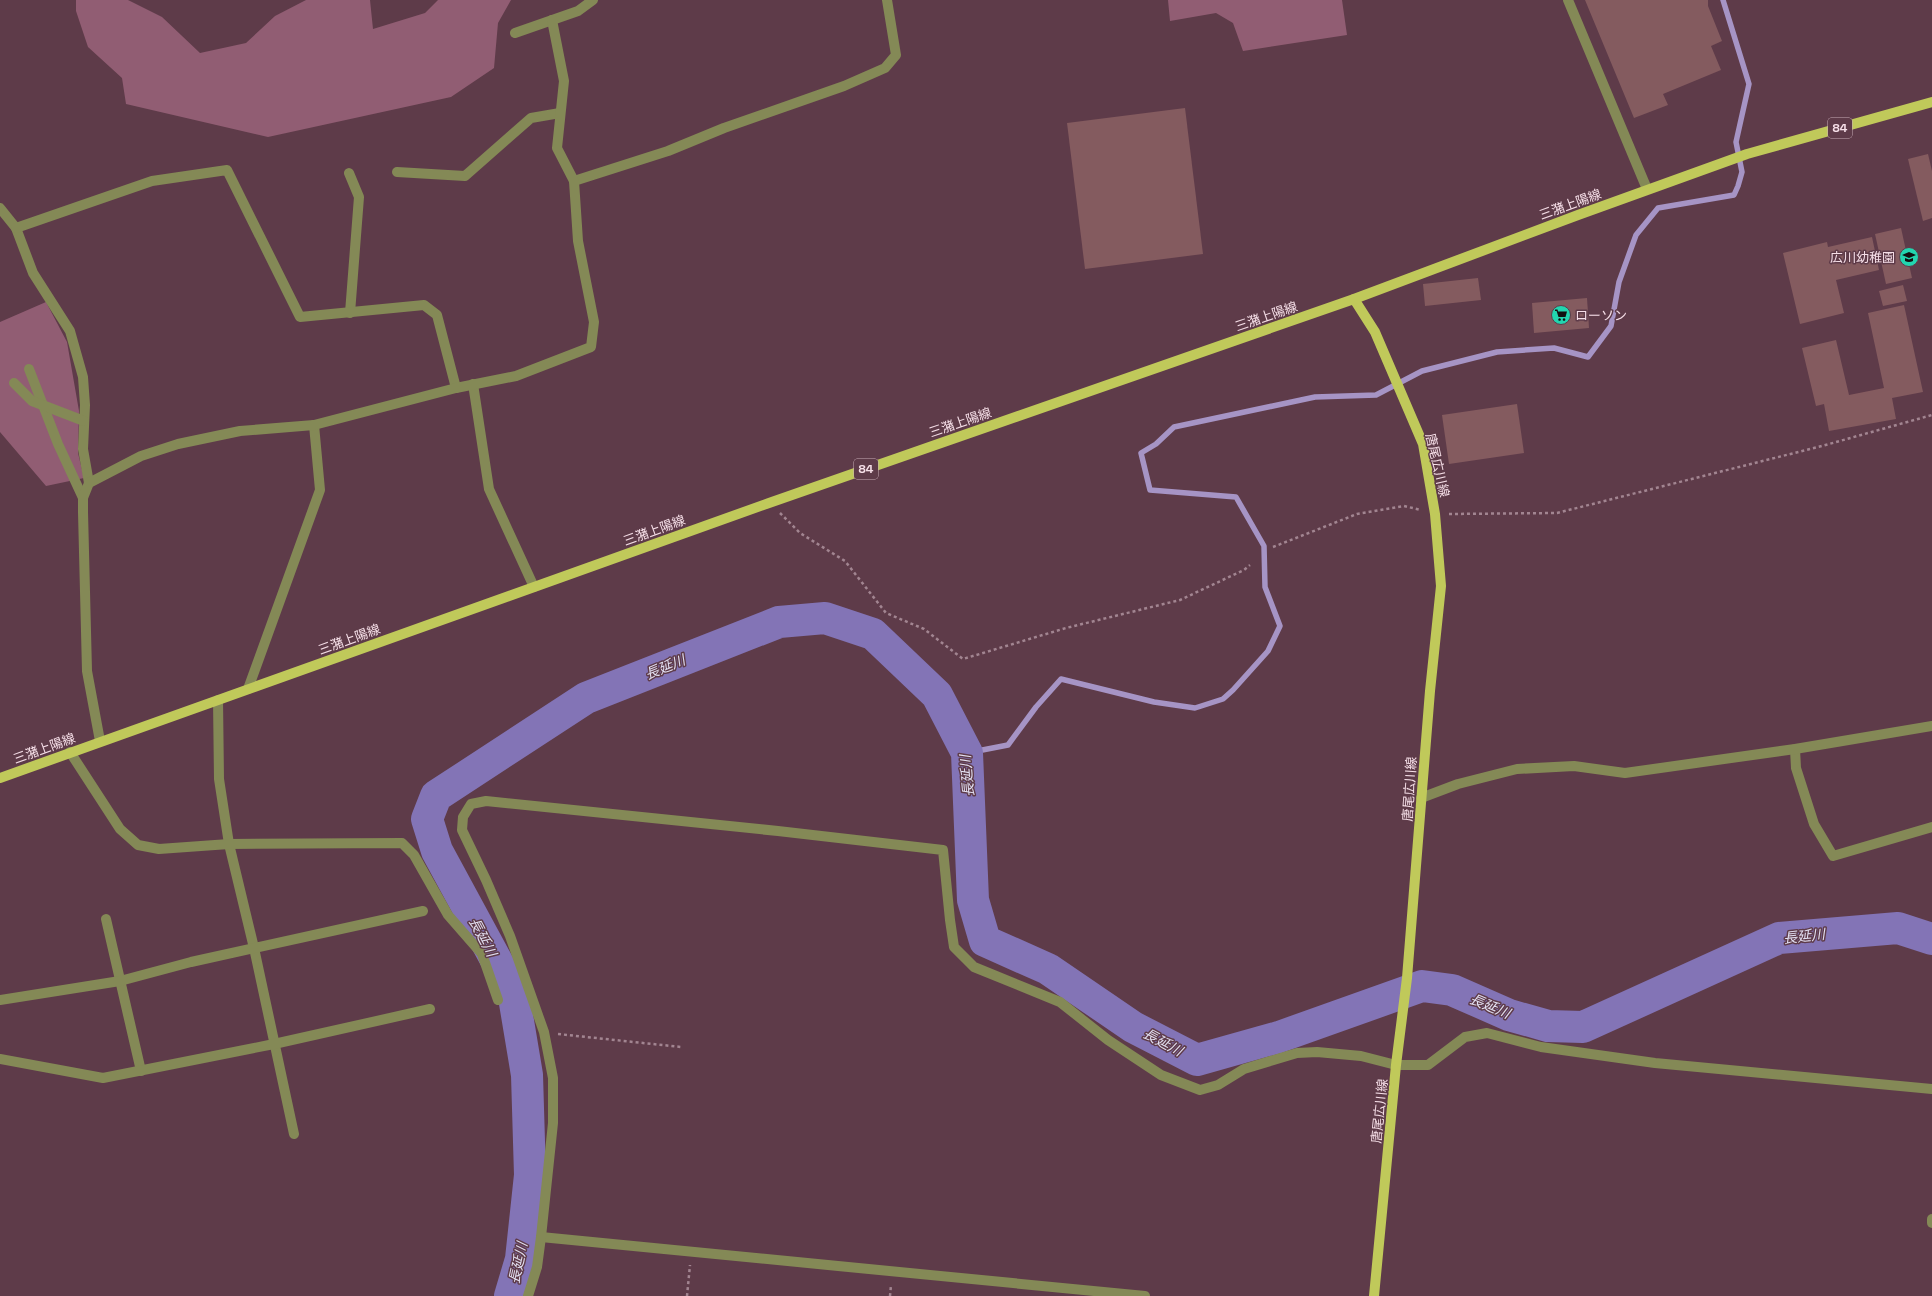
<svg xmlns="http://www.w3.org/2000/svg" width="1932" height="1296" font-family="'Space Grotesk','Noto Sans JP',sans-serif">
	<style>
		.green { fill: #915d73 }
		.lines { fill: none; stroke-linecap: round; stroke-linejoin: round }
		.stream { stroke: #a694c5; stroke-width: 5.5 }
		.river { stroke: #8374b6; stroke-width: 32 }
		.building { fill: #845b5f }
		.path { stroke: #a28591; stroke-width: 2.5; stroke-dasharray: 3 3; stroke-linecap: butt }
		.minor { stroke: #848956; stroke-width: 10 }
		.major { stroke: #c0c95a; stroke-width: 10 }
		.labels { text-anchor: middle; stroke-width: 3; stroke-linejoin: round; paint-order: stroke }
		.shield { fill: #5e3b49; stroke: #c8aeb8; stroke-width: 1 }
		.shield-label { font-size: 12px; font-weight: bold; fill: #f6dfe8 }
		.street-label { font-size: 13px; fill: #f6dfe8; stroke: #5e3b49 }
		.poi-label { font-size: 13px; fill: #f6dfe8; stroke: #5e3b49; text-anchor: end }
		.water-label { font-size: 14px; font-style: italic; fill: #e3e0f2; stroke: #5e3b49 }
	</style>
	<rect width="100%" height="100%" fill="#5e3b49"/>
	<g class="green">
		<polygon points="76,0 128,0 162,17 200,53 246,43 275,16 306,0 370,0 373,29 425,13 438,0 511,0 498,23 494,68 451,97 268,137 126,104 122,78 88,47 76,11"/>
		<polygon points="1168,0 1342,0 1347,35 1243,51 1233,23 1216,13 1170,21"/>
		<polygon points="46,302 67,342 79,411 78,453 84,478 46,486 0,432 0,322"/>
	</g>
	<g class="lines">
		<polyline class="stream" points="967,753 1008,745 1036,707 1061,679 1154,702 1195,708 1223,699 1233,690 1268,651 1280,626 1265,587 1264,546 1236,497 1150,490 1141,453 1156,444 1174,427 1315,397 1376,395 1422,371 1497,352 1554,348 1588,357 1611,326 1619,282 1636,235 1658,208 1734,195 1738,186 1742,172 1736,142 1749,84 1723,0"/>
		<polyline class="river" points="510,1296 521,1259 530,1175 527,1075 513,991 437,851 427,819 436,796 586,698 779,622 825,618 873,634 937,695 967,753 973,900 985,941 1048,969 1133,1027 1197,1060 1279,1037 1422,986 1452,990 1509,1015 1548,1026 1583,1027 1779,938 1898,928 1932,939"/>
	</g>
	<g class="building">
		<polygon points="1585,0 1708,0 1708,6 1722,41 1711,46 1721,70 1663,94 1668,105 1634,118"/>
		<polygon points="1185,108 1203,254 1085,269 1067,123"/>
		<polygon points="1928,154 1932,171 1932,218 1923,221 1908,159"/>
		<polygon points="1901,228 1912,278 1886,284 1875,234"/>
		<polygon points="1872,237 1879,270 1836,280 1844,313 1800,324 1783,253 1827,242 1828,247"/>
		<polygon points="1478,278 1481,300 1425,306 1423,284"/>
		<polygon points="1903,285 1907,301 1883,306 1879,291"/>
		<polygon points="1587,298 1589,328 1534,333 1532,303"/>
		<polygon points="1904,305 1923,392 1892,398 1896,419 1829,431 1824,404 1816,406 1802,348 1836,340 1849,395 1884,388 1868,313"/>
		<polygon points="1517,404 1524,453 1449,464 1442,415"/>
	</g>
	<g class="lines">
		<g class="path">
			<polyline points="780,513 800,533 845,561 886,613 924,629 963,659 1066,628 1180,600 1244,570 1250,565"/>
			<polyline points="1449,514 1557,513 1822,446 1932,415"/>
			<polyline points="1273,547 1357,514 1404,506 1421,510"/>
			<polyline points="558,1034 681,1047"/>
			<polyline points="687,1296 690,1265"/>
			<polyline points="890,1296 891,1285"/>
		</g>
		<g class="minor">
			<polyline points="1568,0 1647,189"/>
			<polyline points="515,33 578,11 593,0"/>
			<polyline points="397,172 465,176 531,118 560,113"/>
			<polyline points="349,173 359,197 350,313"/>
			<polyline points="574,181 668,151 724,128 844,86 885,68 896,55 887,0"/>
			<polyline points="0,208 16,228 33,273 70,331 83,377 85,405 83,449 89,483"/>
			<polyline points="16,228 152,181 227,170 300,317 424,305 437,315 456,388"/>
			<polyline points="29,369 58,444 83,498"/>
			<polyline points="14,383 32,401 84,421"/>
			<polyline points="473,384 489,489 534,587"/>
			<polyline points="248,689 320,490 314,425"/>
			<polyline points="218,700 219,779 229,844 254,948 294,1134"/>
			<polyline points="100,741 87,671 83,512 83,498 89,483 141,456 178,444 240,431 314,425 456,388 516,376 591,347 594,322 578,241 574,181 557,148 564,81 552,20"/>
			<polyline points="1795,749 1796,768 1814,824 1833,856 1932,827"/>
			<polyline points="70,752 120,829 138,845 159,849 229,844 402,843 414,855 448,915 482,954 498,1000"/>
			<polyline points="1421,798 1458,784 1517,769 1574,766 1625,773 1795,749 1932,726"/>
			<polyline points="106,919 141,1071"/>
			<polyline points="0,1000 120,981 191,962 423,911"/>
			<polyline points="0,1059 103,1078 274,1044 430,1009"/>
			<polyline points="1932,1223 1932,1219"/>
			<polyline points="541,1237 1145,1296"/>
			<polyline points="528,1296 537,1267 541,1237 553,1123 553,1078 544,1032 510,936 486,880 462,830 463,817 471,804 486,801 778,831 943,850 950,920 954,947 974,967 1060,1002 1108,1040 1161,1075 1200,1090 1218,1085 1244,1069 1297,1053 1317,1052 1361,1056 1396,1065 1428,1065 1465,1037 1487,1033 1541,1047 1655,1063 1932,1089"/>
		</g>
		<g class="major">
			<polyline points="1354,299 1375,332 1423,444 1435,514 1441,586 1430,691 1407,978 1396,1065 1374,1296"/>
			<polyline points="0,778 769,503 1354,299 1578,215 1747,154 1932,102"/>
		</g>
	</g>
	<defs>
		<g id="school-disc" transform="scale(1)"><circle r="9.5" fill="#22d5af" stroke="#5e3b49"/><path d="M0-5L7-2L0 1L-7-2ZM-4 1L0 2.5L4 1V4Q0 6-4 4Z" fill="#111"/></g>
		<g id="supermarket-disc" transform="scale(1)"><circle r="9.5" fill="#22d5af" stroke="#5e3b49"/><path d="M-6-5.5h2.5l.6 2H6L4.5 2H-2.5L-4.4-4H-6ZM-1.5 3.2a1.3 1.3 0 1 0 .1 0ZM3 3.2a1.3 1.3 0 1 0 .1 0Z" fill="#111"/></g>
	</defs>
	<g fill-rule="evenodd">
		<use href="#school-disc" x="1909" y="257"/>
		<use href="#supermarket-disc" x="1561" y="315"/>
	</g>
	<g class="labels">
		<g class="shield">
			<rect x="1828" y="118" width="24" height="20" rx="3"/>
			<rect x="854" y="459" width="24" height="20" rx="3"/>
		</g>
		<g class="shield-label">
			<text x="1840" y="132">84</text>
			<text x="866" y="473">84</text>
		</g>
		<g class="street-label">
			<text transform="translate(1570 204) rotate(-20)" y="5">三潴上陽線</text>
			<text transform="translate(1266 316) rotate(-19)" y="5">三潴上陽線</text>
			<text transform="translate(960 422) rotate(-19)" y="5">三潴上陽線</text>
			<text transform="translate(1438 465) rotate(77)" y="5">唐尾広川線</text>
			<text transform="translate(654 530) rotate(-20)" y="5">三潴上陽線</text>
			<text transform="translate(349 639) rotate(-20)" y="5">三潴上陽線</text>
			<text transform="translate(44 748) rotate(-20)" y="5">三潴上陽線</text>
			<text transform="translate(1409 789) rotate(-86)" y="5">唐尾広川線</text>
			<text transform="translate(1379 1111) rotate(-84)" y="5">唐尾広川線</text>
		</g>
		<g class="poi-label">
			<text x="1895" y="262">広川幼稚園</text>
			<text x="1575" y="320" text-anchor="start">ローソン</text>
		</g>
		<g class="water-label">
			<text transform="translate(665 667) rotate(-22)" y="5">長延川</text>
			<text transform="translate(967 776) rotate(-95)" y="5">長延川</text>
			<text transform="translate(1804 936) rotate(-6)" y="5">長延川</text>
			<text transform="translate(483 937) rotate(62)" y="5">長延川</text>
			<text transform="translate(1490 1006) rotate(23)" y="5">長延川</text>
			<text transform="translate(1163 1042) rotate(28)" y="5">長延川</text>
			<text transform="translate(518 1263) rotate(-78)" y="5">長延川</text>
		</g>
	</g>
</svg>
